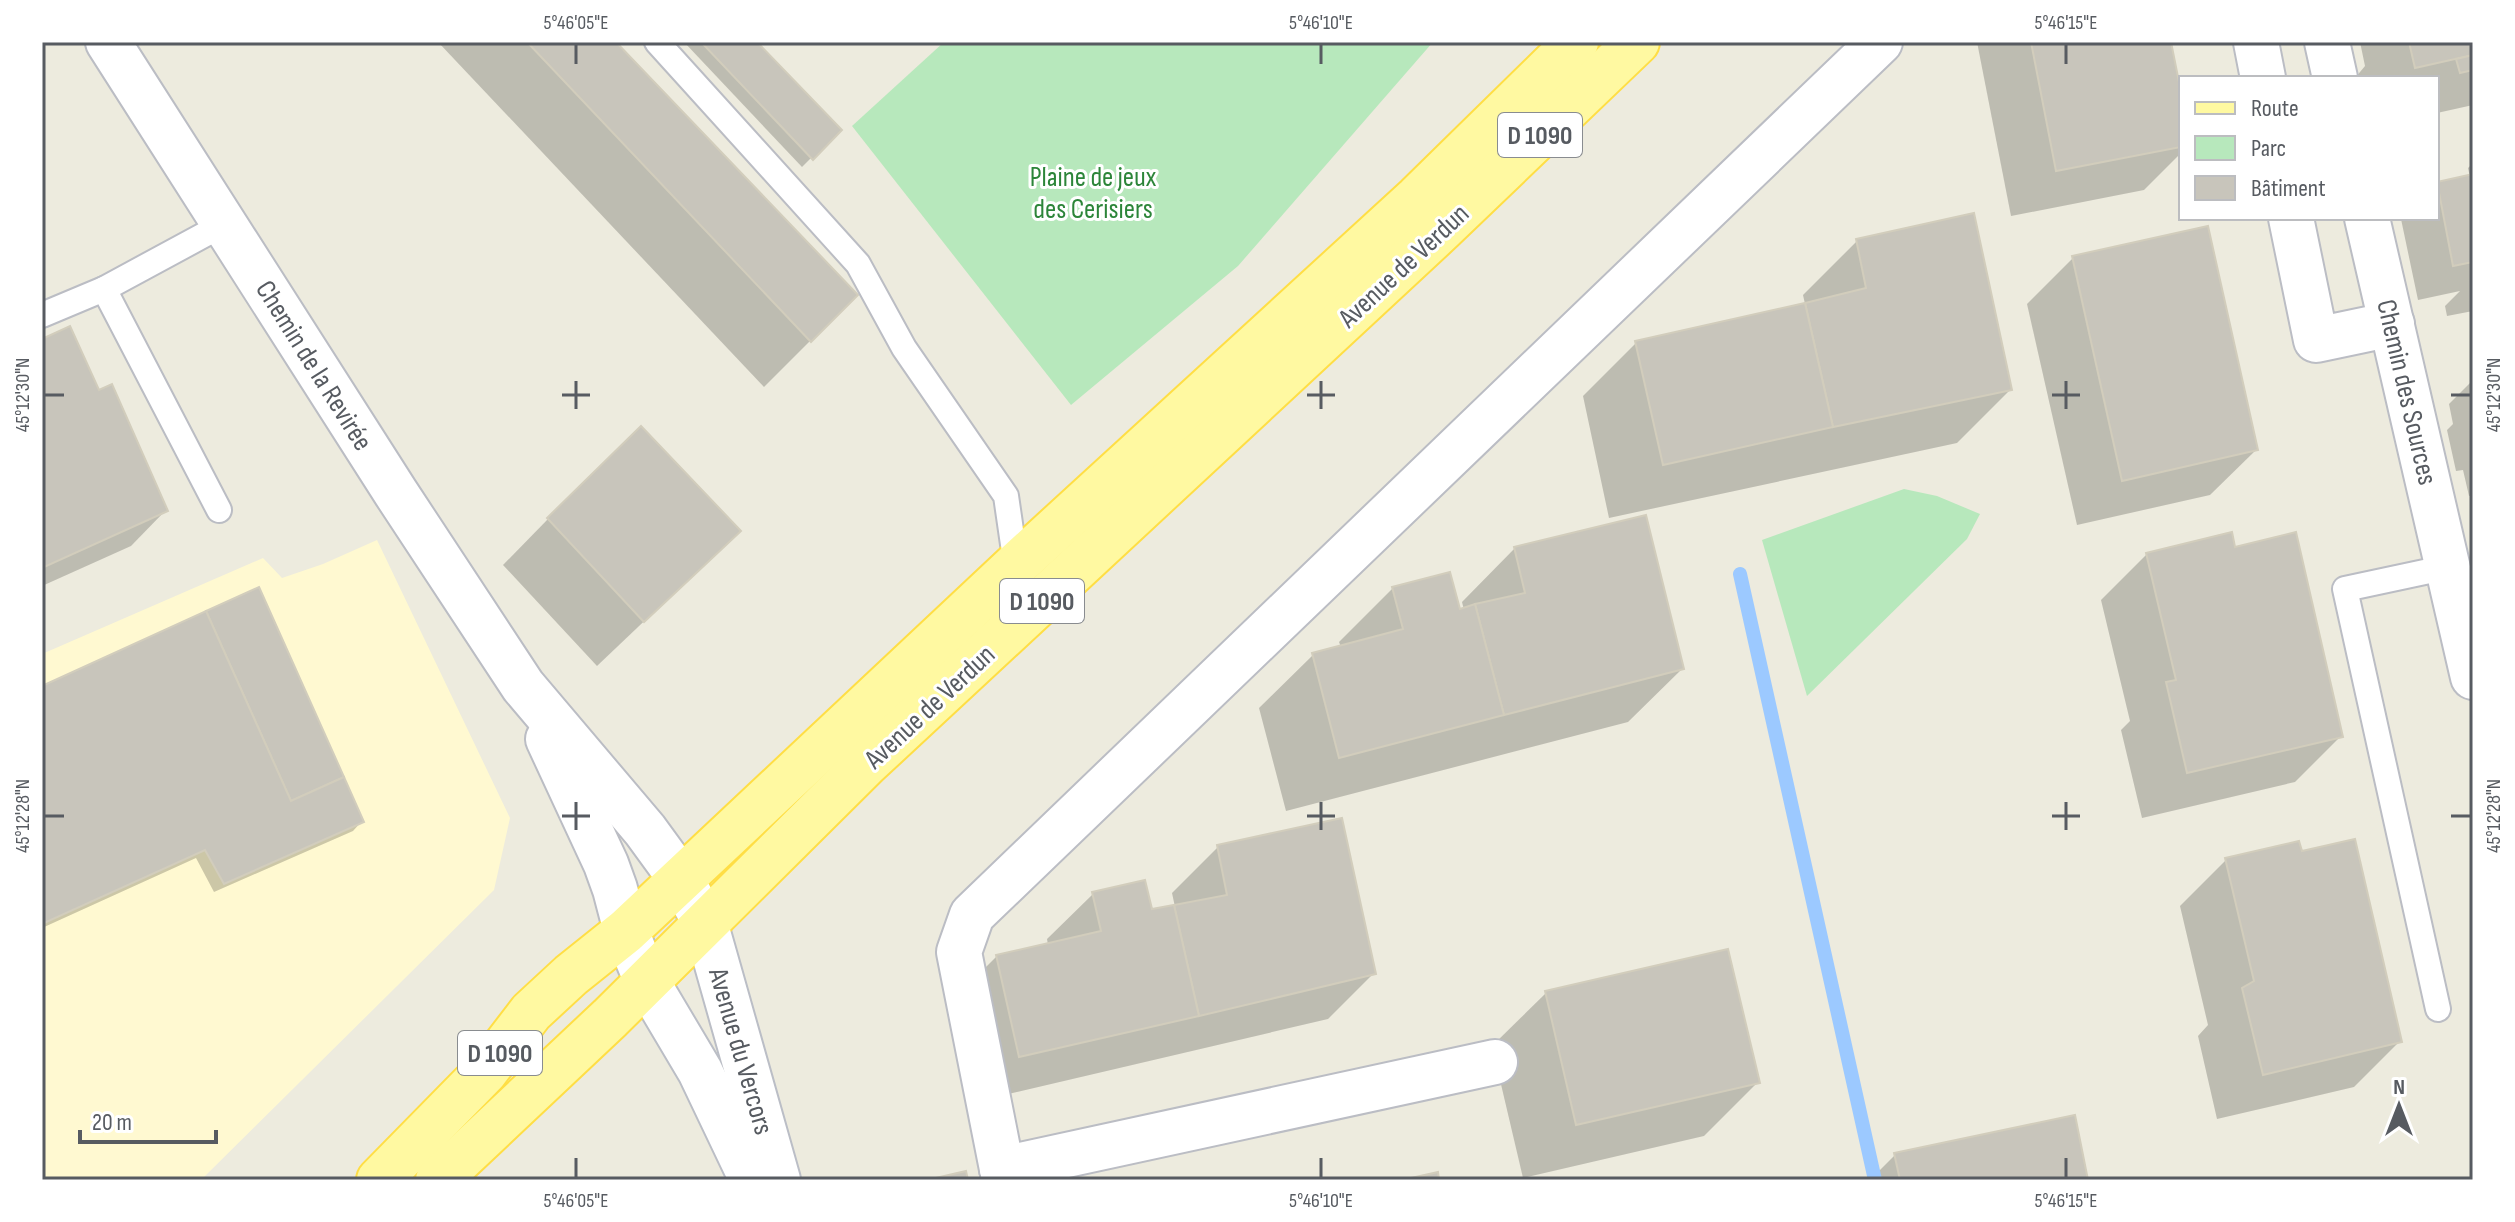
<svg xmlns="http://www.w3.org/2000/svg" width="2515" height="1222" font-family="'Sofia Sans Condensed',sans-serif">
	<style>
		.commercial { fill: #fff9d1 }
		.green { fill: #b7e8bc }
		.shadow { fill: #0003 }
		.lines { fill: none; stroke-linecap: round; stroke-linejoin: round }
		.stream { stroke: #9cc9ff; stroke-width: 14 }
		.building { fill: #c8c5bb; stroke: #d2cdbc; stroke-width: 2 }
		.lane-casing { stroke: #bbbdc4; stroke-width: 28 }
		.street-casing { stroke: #bbbdc4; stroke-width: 48 }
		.secondary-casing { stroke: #bbbec6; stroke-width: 48 }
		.primary-casing { stroke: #ffde45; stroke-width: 48 }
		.lane { stroke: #fff; stroke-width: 24 }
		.street { stroke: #fff; stroke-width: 44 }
		.secondary { stroke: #fff; stroke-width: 44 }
		.primary { stroke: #fff9a1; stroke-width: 44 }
		.ticks { fill: none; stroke: #575b61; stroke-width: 3 }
		.labels { text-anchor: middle; stroke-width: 6; stroke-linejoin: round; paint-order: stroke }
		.shield { fill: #fff; stroke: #898c90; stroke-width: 2 }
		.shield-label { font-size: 26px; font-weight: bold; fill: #575b61 }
		.park-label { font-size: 28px; fill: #2c8539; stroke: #fff }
		.street-label { font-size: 28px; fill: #575b61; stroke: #fff }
		.neatline { fill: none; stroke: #575b61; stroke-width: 3 }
		.ticks-label { font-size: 20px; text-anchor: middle; fill: #575b61 }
	</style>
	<rect width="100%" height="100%" fill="#edebde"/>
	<polygon class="commercial" points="377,540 510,818 494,890 201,1180 42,1180 42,654 263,558 282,578 323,564"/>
	<g class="green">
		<polygon points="944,42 1433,42 1238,266 1071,405 852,126"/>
		<polygon points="1904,489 1937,496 1980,514 1967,539 1807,696 1762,540"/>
	</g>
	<g class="shadow">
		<polygon points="438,42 613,42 856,295 764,387"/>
		<polygon points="684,42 754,42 839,130 802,167"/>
		<polygon points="1977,42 2169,42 2181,102 2181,153 2144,190 2011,216"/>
		<polygon points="2360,42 2473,42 2473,105 2437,113 2437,78 2375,78 2374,75 2370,78 2355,78 2365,66"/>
		<polygon points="2473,163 2473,311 2447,316 2445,306 2460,291 2418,300 2401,219 2437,218 2437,184 2470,177 2468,168"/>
		<polygon points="1857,241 2010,390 1957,443 1609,518 1583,396 1636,343 1805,304 1803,295"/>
		<polygon points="2073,258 2256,450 2210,495 2077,525 2027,304"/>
		<polygon points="42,341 97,393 166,510 131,546 42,586"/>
		<polygon points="2473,380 2473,495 2469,496 2463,470 2456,471 2447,430 2453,424 2449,404"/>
		<polygon points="548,519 739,531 597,666 503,565"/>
		<polygon points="1515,548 1682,669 1628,722 1286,811 1259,708 1313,655 1341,647 1339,642 1393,588 1458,611 1464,610 1462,602"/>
		<polygon points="2233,549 2341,736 2295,782 2142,818 2121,730 2130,721 2101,600 2147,554"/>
		<polygon points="42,689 362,821 353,831 214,892 196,858 42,928"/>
		<polygon points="1218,847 1374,973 1328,1019 974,1102 951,1002 997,956 1048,945 1047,939 1093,894 1150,911 1175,907 1172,893"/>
		<polygon points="2226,860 2400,1041 2354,1087 2217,1119 2198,1036 2208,1025 2180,906"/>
		<polygon points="1546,993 1758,1082 1704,1136 1523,1178 1492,1046"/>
		<polygon points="1895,1155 2086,1180 1870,1180"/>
	</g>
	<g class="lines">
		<polyline class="stream" points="1740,574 1875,1180"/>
	</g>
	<g class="building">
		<polygon points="527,42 616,42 858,295 811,342"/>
		<polygon points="701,42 757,42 842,130 813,160"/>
		<polygon points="2031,42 2171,42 2181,92 2181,147 2056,171"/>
		<polygon points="2409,42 2473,42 2473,55 2415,68"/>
		<polygon points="2473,55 2473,70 2460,73 2456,59"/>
		<polygon points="2473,174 2473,262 2453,266 2437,182"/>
		<polygon points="1974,213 2012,390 1833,427 1805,303 1866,288 1856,239"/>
		<polygon points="2208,226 2258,450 2122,481 2072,256"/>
		<polygon points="1805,303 1833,427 1663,465 1635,341"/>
		<polygon points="70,326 99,390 112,384 168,511 42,568 42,339"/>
		<polygon points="641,426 741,531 644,622 547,518"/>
		<polygon points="1646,515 1684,669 1504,715 1475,604 1525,593 1514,547"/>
		<polygon points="2232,532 2235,547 2296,532 2343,737 2187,773 2166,682 2176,680 2146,553"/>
		<polygon points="1450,572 1460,609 1475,604 1504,715 1339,758 1312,653 1403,629 1392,587"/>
		<polygon points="259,587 344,777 291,801 206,611"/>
		<polygon points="206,611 291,801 344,777 364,822 224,884 205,850 42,924 42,686"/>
		<polygon points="1342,818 1376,974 1199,1016 1174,905 1227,895 1217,845"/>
		<polygon points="2355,839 2402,1042 2263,1075 2242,988 2254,981 2225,858 2299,841 2302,851"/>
		<polygon points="1145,880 1152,909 1174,905 1199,1016 1019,1057 996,955 1101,931 1092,892"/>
		<polygon points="1728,949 1760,1083 1576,1125 1545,991"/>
		<polygon points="2075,1115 2088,1180 1900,1180 1894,1153"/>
		<polygon points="966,1171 968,1180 927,1180"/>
		<polygon points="1438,1172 1439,1180 1402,1180"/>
	</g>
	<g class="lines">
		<g class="lane-casing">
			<g id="lane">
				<polyline points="657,42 858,264 904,348 1006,496 1016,565"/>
				<polyline points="42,315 104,289"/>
				<polyline points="219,510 104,289 226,223"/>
				<polyline points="2438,1009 2345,589 2448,567"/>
			</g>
		</g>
		<g class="street-casing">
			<g id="street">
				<polyline points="108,42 396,493 523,686 645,830 680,878"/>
				<polyline points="2256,42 2263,78"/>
				<polyline points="2327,42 2335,78"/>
				<polyline points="2291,218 2316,340 2392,324"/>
				<polyline points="2367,218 2473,677"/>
				<polyline points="548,739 606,864 615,889 626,931"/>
				<polyline points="1002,1169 959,952 972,915 1880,42"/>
				<polyline points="1005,1180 1002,1169 1495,1062"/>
			</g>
		</g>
		<g class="secondary-casing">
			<g id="secondary">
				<polyline points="680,878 705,922 778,1180"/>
				<polyline points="626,931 646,980 700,1071 752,1180"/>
			</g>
		</g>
		<g class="primary-casing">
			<g id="primary">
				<polyline points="379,1180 485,1072 531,1012 571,975 626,931 1016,565 1417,198 1576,42"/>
				<polyline points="438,1180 610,1018 866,764 1442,229 1637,42"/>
			</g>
		</g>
		<use href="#lane" class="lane"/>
		<use href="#street" class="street"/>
		<use href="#secondary" class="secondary"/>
		<use href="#primary" class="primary"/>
	</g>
	<path class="ticks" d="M 576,44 L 576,64M 1321,44 L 1321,64M 2066,44 L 2066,64M 576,381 L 576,409M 1321,381 L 1321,409M 2066,381 L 2066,409M 44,395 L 64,395M 562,395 L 590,395M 1307,395 L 1335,395M 2052,395 L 2080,395M 2451,395 L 2471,395M 576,802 L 576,830M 1321,802 L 1321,830M 2066,802 L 2066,830M 44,816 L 64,816M 562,816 L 590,816M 1307,816 L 1335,816M 2052,816 L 2080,816M 2451,816 L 2471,816M 576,1158 L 576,1178M 1321,1158 L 1321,1178M 2066,1158 L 2066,1178"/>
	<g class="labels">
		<g class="shield">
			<rect x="1498" y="113" width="84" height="44" rx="6"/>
			<rect x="1000" y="579" width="84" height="44" rx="6"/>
			<rect x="458" y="1031" width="84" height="44" rx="6"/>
		</g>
		<g class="shield-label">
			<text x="1540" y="144">D 1090</text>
			<text x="1042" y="610">D 1090</text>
			<text x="500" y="1062">D 1090</text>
		</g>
		<g class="park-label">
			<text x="1093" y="186">Plaine de jeux<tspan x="1093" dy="32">des Cerisiers</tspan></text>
		</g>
		<g class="street-label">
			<text transform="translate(1403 265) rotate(-43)" y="10">Avenue de Verdun</text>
			<text transform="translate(315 365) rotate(58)" y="10">Chemin de la Revirée</text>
			<text transform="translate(2408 392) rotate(77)" y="10">Chemin des Sources</text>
			<text transform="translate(929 706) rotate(-43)" y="10">Avenue de Verdun</text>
			<text transform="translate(742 1051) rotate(74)" y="10">Avenue du Vercors</text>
		</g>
	</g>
	<rect width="2515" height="1222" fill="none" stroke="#ffffff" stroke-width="88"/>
	<rect x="2179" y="76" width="260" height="144" fill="#ffffff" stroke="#bcbdc0" stroke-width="2"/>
	<rect x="2195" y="102" width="40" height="12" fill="#fff9a1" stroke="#bcbdc0" stroke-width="2"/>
	<text x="2251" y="116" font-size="24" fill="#575b61">Route</text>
	<rect x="2195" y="136" width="40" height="24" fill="#b7e8bc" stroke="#bcbdc0" stroke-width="2"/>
	<text x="2251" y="156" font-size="24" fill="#575b61">Parc</text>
	<rect x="2195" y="176" width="40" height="24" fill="#c8c5bb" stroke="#bcbdc0" stroke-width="2"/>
	<text x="2251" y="196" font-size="24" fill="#575b61">Bâtiment</text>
	<g transform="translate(2399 1106)" stroke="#ffffff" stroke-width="6" paint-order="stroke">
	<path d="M0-6L14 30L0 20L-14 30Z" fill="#575b61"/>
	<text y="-12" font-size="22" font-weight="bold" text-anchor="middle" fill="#575b61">N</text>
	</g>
	<path d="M80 1130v12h136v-12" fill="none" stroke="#575b61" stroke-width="4"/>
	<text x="92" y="1130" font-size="24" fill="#575b61" stroke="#ffffff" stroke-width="6" paint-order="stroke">20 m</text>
	<rect x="44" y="44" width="2427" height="1134" class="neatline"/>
	<g class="ticks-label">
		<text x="576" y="29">5°46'05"E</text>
		<text x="1321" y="29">5°46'10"E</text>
		<text x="2066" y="29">5°46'15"E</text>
		<text transform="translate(22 395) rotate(-90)" y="7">45°12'30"N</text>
		<text transform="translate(2493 395) rotate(-90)" y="7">45°12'30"N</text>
		<text transform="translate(22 816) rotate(-90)" y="7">45°12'28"N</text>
		<text transform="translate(2493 816) rotate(-90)" y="7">45°12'28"N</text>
		<text x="576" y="1207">5°46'05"E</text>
		<text x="1321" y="1207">5°46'10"E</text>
		<text x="2066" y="1207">5°46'15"E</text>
	</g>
</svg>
